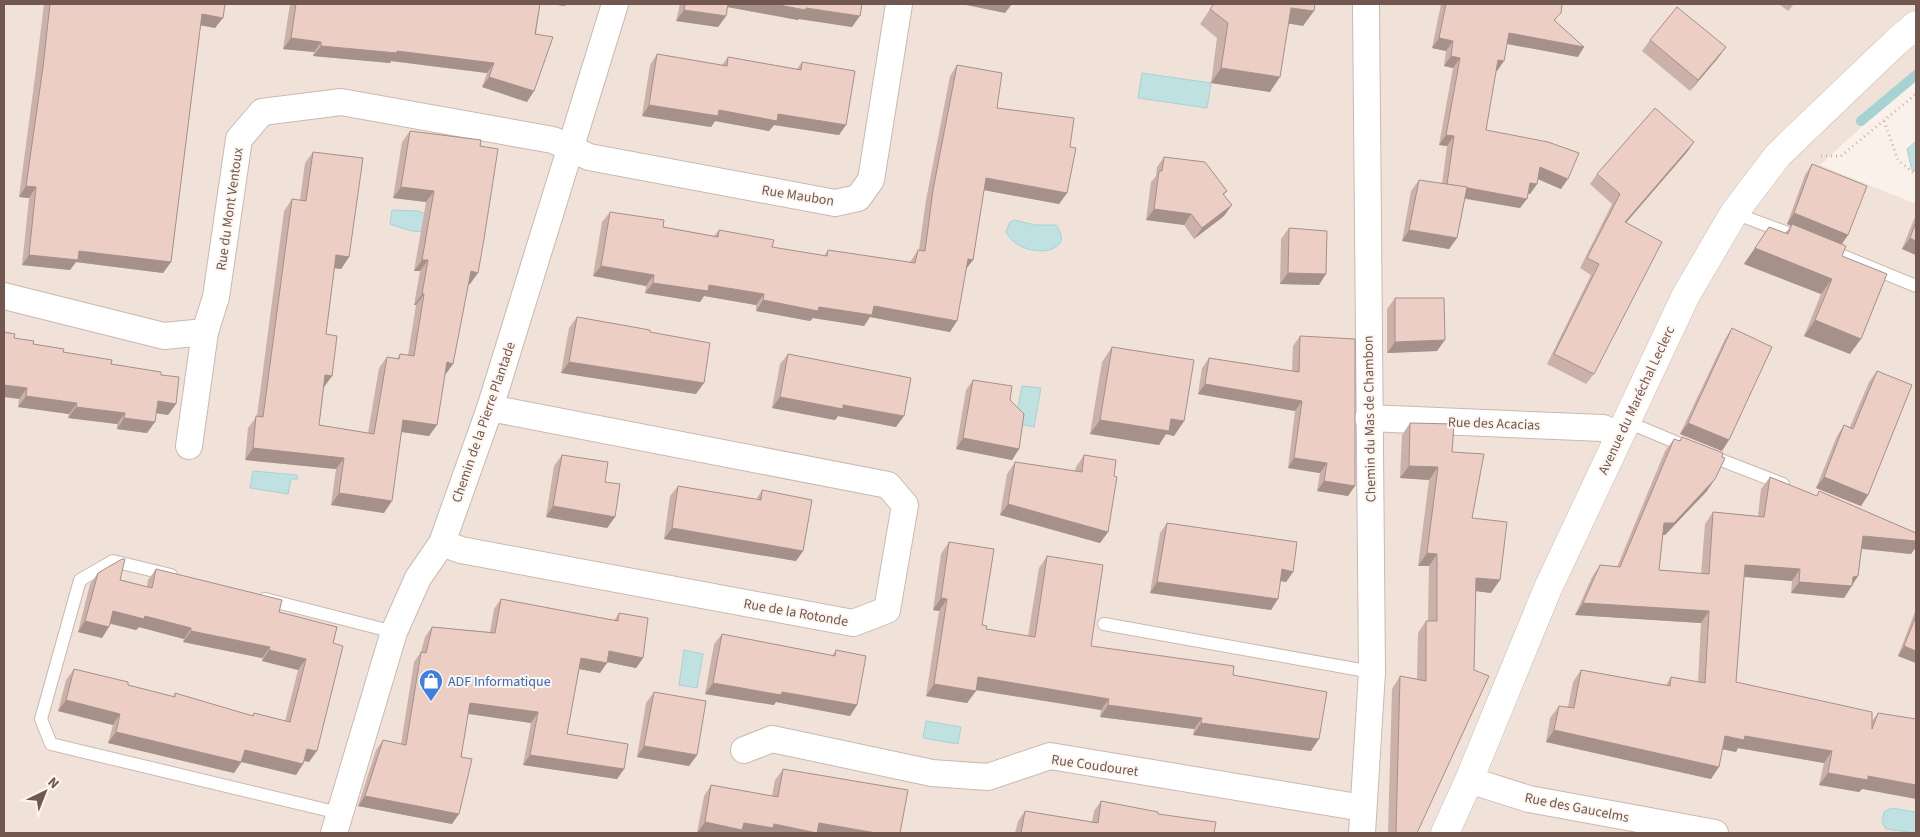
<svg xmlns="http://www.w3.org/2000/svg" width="1920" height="837" font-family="'Source Sans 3',sans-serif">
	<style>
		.residential { fill: #f1e2d9 }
		.water { fill: #c0e1e1; stroke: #a8d2d2 }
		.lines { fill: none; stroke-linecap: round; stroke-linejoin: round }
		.stream { stroke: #a8d2d2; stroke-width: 10 }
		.service-casing { stroke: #cbb8b1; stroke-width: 14 }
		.minor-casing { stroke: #cbb8b1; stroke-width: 28 }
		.secondary-casing { stroke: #cfbab2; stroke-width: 29 }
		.path { stroke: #d1b1a8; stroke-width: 3; stroke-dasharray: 1 4; stroke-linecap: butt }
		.service { stroke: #fff; stroke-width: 12 }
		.minor { stroke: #fff; stroke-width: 26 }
		.secondary { stroke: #fff; stroke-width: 28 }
		.wall { fill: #cbb1a9 }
		.shaded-wall { fill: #a5908a }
		.building { fill: #eccec5; stroke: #a5908a }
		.labels { text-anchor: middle; stroke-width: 4; stroke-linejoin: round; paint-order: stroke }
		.street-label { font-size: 14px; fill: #725750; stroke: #fdf6f0 }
		.shop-label { font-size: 14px; fill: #366cbe; stroke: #fdf6f0; text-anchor: start }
	</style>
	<rect width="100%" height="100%" fill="#faf1ea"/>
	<polygon class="residential" points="4,4 1916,4 1916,77 1820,165 1916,204 1916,833 4,833"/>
	<g class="water">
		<polygon points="1142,73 1211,83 1207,108 1138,98"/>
		<polygon points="1916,141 1916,171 1912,170 1907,149"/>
		<polygon points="392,210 419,211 435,218 432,232 411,231 390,224"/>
		<path d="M 1014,220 L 1035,225 L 1056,225 C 1079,255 1021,261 1006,232 L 1010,222 Z"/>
		<polygon points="1022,386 1041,388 1034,427 1015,423"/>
		<polygon points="253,471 297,475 298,479 291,479 288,494 250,488"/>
		<polygon points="684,650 703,654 697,688 679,685"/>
		<polygon points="926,721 961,727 958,744 923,738"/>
		<polygon points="1891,808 1916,812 1916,833 1886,829 1882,822 1884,812"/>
	</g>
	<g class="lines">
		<polyline class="stream" points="1861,121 1916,75"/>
		<g class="service-casing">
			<g id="service">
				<polyline points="1734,213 1801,238"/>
				<polyline points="1826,249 1916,286"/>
				<polyline points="1625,421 1687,447"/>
				<polyline points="1708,455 1783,484"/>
				<polyline points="171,575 113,561 80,580 41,719 51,744 339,813"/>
				<polyline points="265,599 394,632"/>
				<polyline points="1104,624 1372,672"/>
			</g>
		</g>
		<g class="minor-casing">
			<g id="minor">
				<polyline points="4,296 164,336 205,332 216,297 239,139 262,112 341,102 553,140 589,157 835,203 858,198 871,180 899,4"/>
				<polyline points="1368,418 1603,428 1619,435"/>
				<polyline points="189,446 205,332"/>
				<polyline points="442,543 461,550 853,623 887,610 905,505 888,485 490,408"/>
				<polyline points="744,750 772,739 932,773 988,777 1050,756 1363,808"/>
				<polyline points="1469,780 1529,799 1715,833"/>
				<polyline points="334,833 394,632 418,578 442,543 490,408 615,4"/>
				<polyline points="1362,833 1372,672 1366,4"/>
			</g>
		</g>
		<g class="secondary-casing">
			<polyline id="secondary" points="1445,833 1469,780 1548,588 1686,295 1734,213 1778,155 1896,42 1916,25"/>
		</g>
		<g class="path">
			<polyline points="1884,121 1898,160 1916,175"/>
			<polyline points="1821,156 1841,156 1916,94"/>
		</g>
		<use href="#service" class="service"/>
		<use href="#minor" class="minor"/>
		<use href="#secondary" class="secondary"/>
	</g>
	<g class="wall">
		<polygon points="44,4 225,4 215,28 200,25 171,262 163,273 76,262 70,270 22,265 29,198 19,197 35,77"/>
		<polygon points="290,4 540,4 527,102 482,87 487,73 391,61 390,63 313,56 314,52 283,49"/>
		<polygon points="680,4 862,4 852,27 799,19 798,20 727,7 726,16 718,27 676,21"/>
		<polygon points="1441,4 1562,4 1555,21 1578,57 1507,44 1497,71 1496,71 1486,130 1561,189 1538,179 1537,184 1530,194 1528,194 1520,208 1465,199 1457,238 1449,249 1402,241 1411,191 1419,180 1442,184 1447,146 1439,145 1453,68 1444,66 1446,51 1432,48"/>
		<polygon points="1779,4 1794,4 1788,11"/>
		<polygon points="1210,9 1303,26 1288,23 1270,92 1211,83 1217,38 1200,24"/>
		<polygon points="1650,40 1726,47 1718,58 1690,91 1642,51"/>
		<polygon points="657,54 722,65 728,57 797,69 802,62 839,135 774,125 769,131 715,121 711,127 642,116 650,65"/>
		<polygon points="957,65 997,108 1070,147 1067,193 1059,204 984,190 973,260 966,269 950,332 870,317 864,326 813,318 810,321 756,311 756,305 704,296 700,302 645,293 646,286 593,276 602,222 610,212 663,227 714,236 719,230 772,247 824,256 828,250 910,262 918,250 919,250 926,200 950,76"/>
		<polygon points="410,131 481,140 470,284 468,284 453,364 445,375 429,436 402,432 384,513 331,505 336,469 245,460 248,428 257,416 284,211 292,199 300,200 305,163 313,152 349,257 341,269 334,268 326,334 332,376 324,387 319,425 368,433 379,368 387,357 397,359 400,354 408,355 416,305 414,305 420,271 414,271 426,202 393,198 402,142"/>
		<polygon points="1694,142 1687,152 1626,223 1594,374 1586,384 1547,364 1591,275 1580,268 1612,204 1590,184 1597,174"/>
		<polygon points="1164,157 1227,191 1224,195 1224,216 1194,239 1184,225 1146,220 1151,182 1156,176 1157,167"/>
		<polygon points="1812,164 1848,235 1842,244 1842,256 1850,354 1804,336 1821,294 1744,264 1769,227 1785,233 1791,226 1787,224 1805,175"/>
		<polygon points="1916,216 1916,255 1902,249 1914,219"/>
		<polygon points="1289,228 1319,285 1280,284 1281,239"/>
		<polygon points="1395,298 1437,351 1387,353 1387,309"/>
		<polygon points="577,317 650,332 696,394 561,373 569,328"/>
		<polygon points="1732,328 1722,451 1680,434 1725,339"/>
		<polygon points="1300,336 1348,496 1317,491 1320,473 1288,468 1295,411 1198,394 1202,368 1209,358 1292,371 1293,346"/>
		<polygon points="14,338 33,344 111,364 161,375 176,404 168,415 156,413 147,433 117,429 117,424 68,418 69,414 18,407 19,399"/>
		<polygon points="1112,347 1184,421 1174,436 1166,434 1159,445 1090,434 1102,362"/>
		<polygon points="788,354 896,427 838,416 835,420 772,408 780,364"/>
		<polygon points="1877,371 1868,495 1861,506 1816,488 1837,436 1844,425 1850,427 1869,382"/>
		<polygon points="973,380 1010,400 1019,449 1012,460 956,449 966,390"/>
		<polygon points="1410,423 1452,452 1472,518 1491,593 1476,591 1417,833 1388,833 1392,689 1400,676 1417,679 1418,633 1426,621 1428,621 1429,566 1418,566 1429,480 1400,478 1402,435"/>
		<polygon points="1682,437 1707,491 1665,535 1663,535 1659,570 1701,574 1705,524 1713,512 1758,516 1761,489 1770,477 1816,496 1819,491 1916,533 1916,547 1911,554 1862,549 1858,576 1844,598 1791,593 1792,581 1744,577 1736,682 1872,721 1878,713 1862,789 1859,792 1819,785 1824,763 1738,748 1736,752 1723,749 1711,779 1546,742 1550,718 1559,706 1568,707 1573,682 1581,670 1666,685 1671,677 1698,682 1701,623 1575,615 1592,577 1600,565 1617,567 1665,451 1674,439 1679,441"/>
		<polygon points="562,455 605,482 615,517 607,528 546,517 554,466"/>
		<polygon points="1084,455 1114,476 1108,532 1100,543 1000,515 1007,474 1015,462 1075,471 1076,467"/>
		<polygon points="678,486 756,500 762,490 803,551 796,561 664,539 670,496"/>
		<polygon points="1167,523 1293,572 1286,582 1281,581 1271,610 1150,593 1160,533"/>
		<polygon points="949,542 982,625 986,629 1028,636 1039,568 1047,556 1091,646 1233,675 1311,751 1193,735 1194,729 1100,717 1101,710 976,690 967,703 926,696 939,611 933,610 941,554"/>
		<polygon points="156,569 279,612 337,627 309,762 304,761 296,775 242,762 234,773 108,743 113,725 58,711 66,680 74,669 128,685 173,697 175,693 252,716 254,713 285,721 298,670 262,661 262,658 183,642 184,639 139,627 136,630 110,624 102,638 78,632 90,584 98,573 147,587 148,580"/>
		<polygon points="501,599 614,621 619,613 643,658 636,668 607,662 600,673 579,669 567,734 624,769 617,779 523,765 531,723 468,714 461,757 452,824 358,806 376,750 383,740 401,744 414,662 421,652 425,637 432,627 490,632 494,609"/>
		<polygon points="1916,609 1916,663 1898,656"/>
		<polygon points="722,634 832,656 836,650 857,705 850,716 776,702 774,705 705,694 714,644"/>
		<polygon points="654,692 697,755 689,766 637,757 646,703"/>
		<polygon points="783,769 900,833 697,833 704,796 711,785 772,796 775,780"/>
		<polygon points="1101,801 1158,814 1215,833 1015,833 1018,821 1025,811 1092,822 1094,811"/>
	</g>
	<g class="shaded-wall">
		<polygon points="548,4 566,4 565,6"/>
		<polygon points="723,4 774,4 860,16 852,27 799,19 798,20 722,6"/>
		<polygon points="967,4 1012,4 1005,13 966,5"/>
		<polygon points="1291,8 1314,11 1303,26 1280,22"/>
		<polygon points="684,10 726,16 718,27 676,21"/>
		<polygon points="202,14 223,18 215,28 194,24"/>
		<polygon points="1509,33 1584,47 1578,57 1502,43"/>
		<polygon points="291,38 321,42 314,52 283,49"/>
		<polygon points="1439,38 1453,41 1446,51 1432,48"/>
		<polygon points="321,46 397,51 494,63 487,73 391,61 390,63 313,56"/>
		<polygon points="1726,47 1718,58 1690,91 1698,80"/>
		<polygon points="1451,56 1460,58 1453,68 1444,66"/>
		<polygon points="1498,60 1504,61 1497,71 1491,70"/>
		<polygon points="1221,68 1280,77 1270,92 1211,83"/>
		<polygon points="489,77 534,91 527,102 482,87"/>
		<polygon points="649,105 778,114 846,125 839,135 774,125 769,131 715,121 711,127 642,116"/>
		<polygon points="1446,135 1454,136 1447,146 1439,145"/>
		<polygon points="1694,142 1687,152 1617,233 1625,222"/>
		<polygon points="1540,167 1568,179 1561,189 1533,177"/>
		<polygon points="986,178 1067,193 1059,204 978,189"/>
		<polygon points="1530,183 1537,184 1530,194 1523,193"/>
		<polygon points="1447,184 1527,199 1520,208 1440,194"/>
		<polygon points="26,186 36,187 29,198 19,197"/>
		<polygon points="401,187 434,191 426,202 393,198"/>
		<polygon points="1232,205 1224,216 1194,239 1202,228"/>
		<polygon points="1154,209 1191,214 1184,225 1146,220"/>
		<polygon points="1794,213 1848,235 1840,246 1792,224 1791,226 1787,224"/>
		<polygon points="1409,230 1457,238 1449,249 1402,241"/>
		<polygon points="1910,238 1916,241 1916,255 1902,249"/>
		<polygon points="1755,248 1832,279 1821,294 1744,264"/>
		<polygon points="79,251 171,262 163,273 76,262 70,270 22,265 29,255"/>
		<polygon points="336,255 349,257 341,269 328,267"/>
		<polygon points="968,259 973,260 965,270"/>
		<polygon points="422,260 428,260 420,271 414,271"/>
		<polygon points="601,266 654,275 646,286 593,276"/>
		<polygon points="471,271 478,273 470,284 463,283"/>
		<polygon points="1288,273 1326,274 1319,285 1280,284"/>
		<polygon points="653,283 709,285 764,294 756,305 704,296 700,302 645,293"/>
		<polygon points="422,294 424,294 416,305 414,305"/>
		<polygon points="763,300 819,307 874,306 957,321 950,332 870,317 864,326 813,318 810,321 756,311"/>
		<polygon points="1815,320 1861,339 1850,354 1804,336"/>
		<polygon points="1445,340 1437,351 1387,353 1395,342"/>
		<polygon points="447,362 453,364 445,375"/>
		<polygon points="569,362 704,383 696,394 561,373"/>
		<polygon points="325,375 332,376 324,387"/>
		<polygon points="1205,384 1302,401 1295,411 1198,394"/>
		<polygon points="4,385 27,388 19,399 4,397"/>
		<polygon points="26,396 77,403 69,414 18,407"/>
		<polygon points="780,397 843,405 904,416 896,427 838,416 835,420 772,408"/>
		<polygon points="158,401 176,404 168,415 150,412"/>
		<polygon points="76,407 125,413 117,424 68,418"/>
		<polygon points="124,418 155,422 147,433 117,429"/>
		<polygon points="1171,419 1184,421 1174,436 1166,434 1159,445 1090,434 1100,420"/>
		<polygon points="403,420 437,425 429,436 395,431"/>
		<polygon points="1688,423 1729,440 1722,451 1680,434"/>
		<polygon points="963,438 1019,449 1012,460 956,449"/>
		<polygon points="253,448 344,458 336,469 245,460"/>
		<polygon points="1294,458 1327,463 1320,473 1288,468"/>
		<polygon points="1409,466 1438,467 1429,480 1400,478"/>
		<polygon points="1824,477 1868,495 1861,506 1816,488"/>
		<polygon points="1715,479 1707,491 1665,535 1656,535 1664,523"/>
		<polygon points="1324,481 1355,486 1348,496 1317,491"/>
		<polygon points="339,493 392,501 384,513 331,505"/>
		<polygon points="1008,504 1108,532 1100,543 1000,515"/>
		<polygon points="553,506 615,517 607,528 546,517"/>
		<polygon points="672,528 803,551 796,561 664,539"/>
		<polygon points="1863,536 1916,541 1916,547 1911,554 1855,548"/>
		<polygon points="1427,553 1437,554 1429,566 1418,566"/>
		<polygon points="1745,565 1800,569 1792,581 1737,576"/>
		<polygon points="1282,569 1293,572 1286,582 1275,580"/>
		<polygon points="1858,576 1844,598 1791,593 1799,582"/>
		<polygon points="1476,578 1500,580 1491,593 1467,590"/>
		<polygon points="1157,582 1278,599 1271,610 1150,593"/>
		<polygon points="941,598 947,599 939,611 933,610"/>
		<polygon points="1583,603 1709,611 1701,623 1575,615"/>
		<polygon points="113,611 145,616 191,628 184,639 139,627 136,630 105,622"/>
		<polygon points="85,621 109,627 102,638 78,632"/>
		<polygon points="191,631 270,647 262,658 183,642"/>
		<polygon points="1904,646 1916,651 1916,663 1898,656"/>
		<polygon points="269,650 306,659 298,670 262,661"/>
		<polygon points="609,651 643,658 636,668 602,661"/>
		<polygon points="581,658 607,663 600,673 574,668"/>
		<polygon points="978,677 1109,699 1101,710 970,689"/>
		<polygon points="713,683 782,692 857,705 850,716 776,702 774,705 705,694"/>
		<polygon points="934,684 976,691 967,703 926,696"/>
		<polygon points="66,700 120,714 113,725 58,711"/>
		<polygon points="470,703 538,712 531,723 463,713"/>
		<polygon points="1108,705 1202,718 1194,729 1100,717"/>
		<polygon points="1201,723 1319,739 1311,751 1193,735"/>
		<polygon points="1554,730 1719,767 1711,779 1546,742"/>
		<polygon points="116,732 241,762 234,773 108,743"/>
		<polygon points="1725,736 1745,736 1832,751 1824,763 1738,748 1736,752 1716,748"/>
		<polygon points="644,746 697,755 689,766 637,757"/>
		<polygon points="307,749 317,751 309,762 300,760"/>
		<polygon points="245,750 303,764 296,775 237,761"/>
		<polygon points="530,755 624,769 617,779 523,765"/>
		<polygon points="1828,773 1868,776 1916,785 1916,799 1862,789 1859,792 1819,785"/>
		<polygon points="365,796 459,814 452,824 358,806"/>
		<polygon points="705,822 774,824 819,823 876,833 697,833"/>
	</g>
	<g class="building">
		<polygon points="50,4 225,4 223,18 202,14 171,262 79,251 78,260 29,255 36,187 26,186 43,67"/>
		<polygon points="296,4 540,4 535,34 553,37 534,91 489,77 494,63 397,51 397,53 321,46 321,42 291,38"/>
		<polygon points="685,4 728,4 726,16 684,10"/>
		<polygon points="774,4 862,4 860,16 806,8 805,10"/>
		<polygon points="1214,4 1315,4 1314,11 1291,8 1280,77 1221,68 1228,23 1210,9"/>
		<polygon points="1446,4 1562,4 1561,13 1554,20 1584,47 1509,33 1504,61 1498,60 1486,130 1548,142 1579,153 1568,179 1540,167 1537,184 1530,183 1527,199 1447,184 1454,136 1446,135 1460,58 1451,56 1453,41 1439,38"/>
		<polygon points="1677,7 1726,47 1698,80 1650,40"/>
		<polygon points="657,54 727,66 728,57 801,70 802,62 855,71 846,125 778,114 777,121 719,110 718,116 649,105"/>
		<polygon points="957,65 1002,73 997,108 1074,118 1070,147 1076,148 1067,193 986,178 975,247 973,260 968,259 957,321 874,306 872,315 819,307 818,311 763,300 764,294 709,285 708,291 653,283 654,275 601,266 610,212 664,220 663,227 718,237 719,230 774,240 772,247 827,256 828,250 915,263 918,250 925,251 933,190"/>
		<polygon points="1655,108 1694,142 1625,222 1662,242 1594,374 1554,354 1599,264 1587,258 1620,194 1597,174"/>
		<polygon points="410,131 481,140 480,146 498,149 484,239 478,273 471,271 453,364 447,362 437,425 403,420 392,501 339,493 344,458 253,448 256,416 263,417 292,199 306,201 313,152 363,158 349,257 336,255 326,334 337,336 332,376 325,375 319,425 374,434 387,357 399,359 400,354 414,356 424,294 422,294 428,260 422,260 434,191 401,187"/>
		<polygon points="1164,157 1205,162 1227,191 1223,194 1232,205 1202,228 1191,214 1154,209 1159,171 1162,171"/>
		<polygon points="1812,164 1867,186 1848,235 1794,213"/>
		<polygon points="1419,180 1467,187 1457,238 1409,230"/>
		<polygon points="1916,222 1916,241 1910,238"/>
		<polygon points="1792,224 1846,246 1842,256 1887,274 1861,339 1815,320 1832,279 1755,248 1769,227 1788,234"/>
		<polygon points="1289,228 1327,231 1326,274 1288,273"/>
		<polygon points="1395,298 1444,298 1445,340 1395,342"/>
		<polygon points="577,317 650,330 650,332 710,343 704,383 569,362"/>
		<polygon points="1732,328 1772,347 1729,440 1688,423"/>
		<polygon points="4,332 15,334 14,338 34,341 33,344 64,349 63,352 112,360 111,364 161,372 161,375 179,377 176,404 158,401 155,422 124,418 125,413 76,407 77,403 26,396 27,388 4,385"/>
		<polygon points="1300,336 1355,339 1355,486 1324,481 1327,463 1294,458 1302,401 1205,384 1209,358 1299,372"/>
		<polygon points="1112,347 1194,360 1184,421 1171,419 1169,431 1100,420"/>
		<polygon points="788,354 911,378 904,416 843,405 843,409 780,397"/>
		<polygon points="1877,371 1912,385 1868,495 1824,477 1844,425 1853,429"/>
		<polygon points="973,380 1012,386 1010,400 1024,414 1019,449 963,438"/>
		<polygon points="1410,423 1454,424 1452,452 1484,454 1472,518 1507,522 1500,580 1476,578 1474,670 1489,676 1417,833 1396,833 1400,676 1426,681 1426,621 1437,621 1437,554 1427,553 1438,467 1409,466"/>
		<polygon points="1682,437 1723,453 1722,457 1725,458 1715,479 1674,523 1664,523 1659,570 1709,574 1713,512 1764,517 1770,477 1817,496 1819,491 1916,533 1916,541 1863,536 1858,576 1853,577 1852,586 1799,582 1800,569 1745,565 1736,682 1872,712 1872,729 1878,713 1916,719 1916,785 1868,776 1868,780 1828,773 1832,751 1745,736 1744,740 1725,736 1719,767 1554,730 1559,706 1574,708 1581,670 1670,686 1671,677 1705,683 1709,611 1583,603 1600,565 1620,567 1674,439 1680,441"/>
		<polygon points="562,455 608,462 605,482 620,484 615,517 553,506"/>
		<polygon points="1084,455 1116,460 1114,476 1117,477 1108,532 1008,504 1015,462 1082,472"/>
		<polygon points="678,486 761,500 762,490 812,500 803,551 672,528"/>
		<polygon points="1167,523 1297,542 1293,572 1282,569 1278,599 1157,582"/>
		<polygon points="949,542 994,549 982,625 987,626 986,629 1035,637 1047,556 1103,565 1091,646 1234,666 1233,675 1327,692 1319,739 1201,723 1202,718 1108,705 1109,699 978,677 976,691 934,684 947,599 941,598"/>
		<polygon points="122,559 125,559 120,580 152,588 156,569 282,600 279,612 337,627 333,643 343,646 317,751 307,749 303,764 245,750 241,762 116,732 120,714 66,700 74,669 128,682 128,685 175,697 175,693 253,716 254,713 290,722 306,659 269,650 270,647 191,631 191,628 145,616 144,619 113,611 109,627 85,621 98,573"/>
		<polygon points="501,599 618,621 619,613 648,618 643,658 609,651 607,663 581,658 567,734 628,744 624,769 530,755 538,712 470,703 461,757 472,759 459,814 365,796 383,740 406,745 421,652 426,653 432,627 495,633"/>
		<polygon points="1916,616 1916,651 1904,646"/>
		<polygon points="722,634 835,656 836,650 866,656 857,705 782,692 781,695 713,683"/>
		<polygon points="654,692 706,701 697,755 644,746"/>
		<polygon points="783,769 908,790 900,833 876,833 819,823 817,833 774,824 773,828 744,823 742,830 705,822 711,785 778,797"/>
		<polygon points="1101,801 1158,812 1158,814 1216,822 1214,833 1215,833 1021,833 1025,811 1098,823"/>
	</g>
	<defs>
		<g id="shop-pin" transform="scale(1.25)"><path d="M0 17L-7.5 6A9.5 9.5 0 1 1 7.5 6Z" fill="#3f7fe0" stroke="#fdf6f0"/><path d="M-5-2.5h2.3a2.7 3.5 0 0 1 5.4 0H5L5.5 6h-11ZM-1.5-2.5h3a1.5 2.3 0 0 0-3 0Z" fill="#fff"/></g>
	</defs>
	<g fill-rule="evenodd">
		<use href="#shop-pin" x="431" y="681"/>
	</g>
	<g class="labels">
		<g class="street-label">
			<text transform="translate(798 195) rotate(9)" y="5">Rue Maubon</text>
			<text transform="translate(229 209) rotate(-82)" y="5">Rue du Mont Ventoux</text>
			<text transform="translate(1636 400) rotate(-65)" y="5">Avenue du Maréchal Leclerc</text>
			<text transform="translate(1369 419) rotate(-91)" y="5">Chemin du Mas de Chambon</text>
			<text transform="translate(483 422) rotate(-71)" y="5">Chemin de la Pierre Plantade</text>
			<text transform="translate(1494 423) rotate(2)" y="5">Rue des Acacias</text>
			<text transform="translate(796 612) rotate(10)" y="5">Rue de la Rotonde</text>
			<text transform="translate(1095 765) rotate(8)" y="5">Rue Coudouret</text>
			<text transform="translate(1577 807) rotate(11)" y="5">Rue des Gaucelms</text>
		</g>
		<g class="shop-label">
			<text x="448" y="686">ADF Informatique</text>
		</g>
	</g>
	<rect width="1920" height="837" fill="none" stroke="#725750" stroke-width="10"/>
	<g transform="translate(45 792) rotate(43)" stroke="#fdf6f0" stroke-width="4" paint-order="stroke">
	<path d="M0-4L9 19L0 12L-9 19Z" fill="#725750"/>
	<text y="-8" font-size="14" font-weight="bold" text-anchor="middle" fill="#725750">N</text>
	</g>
</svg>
